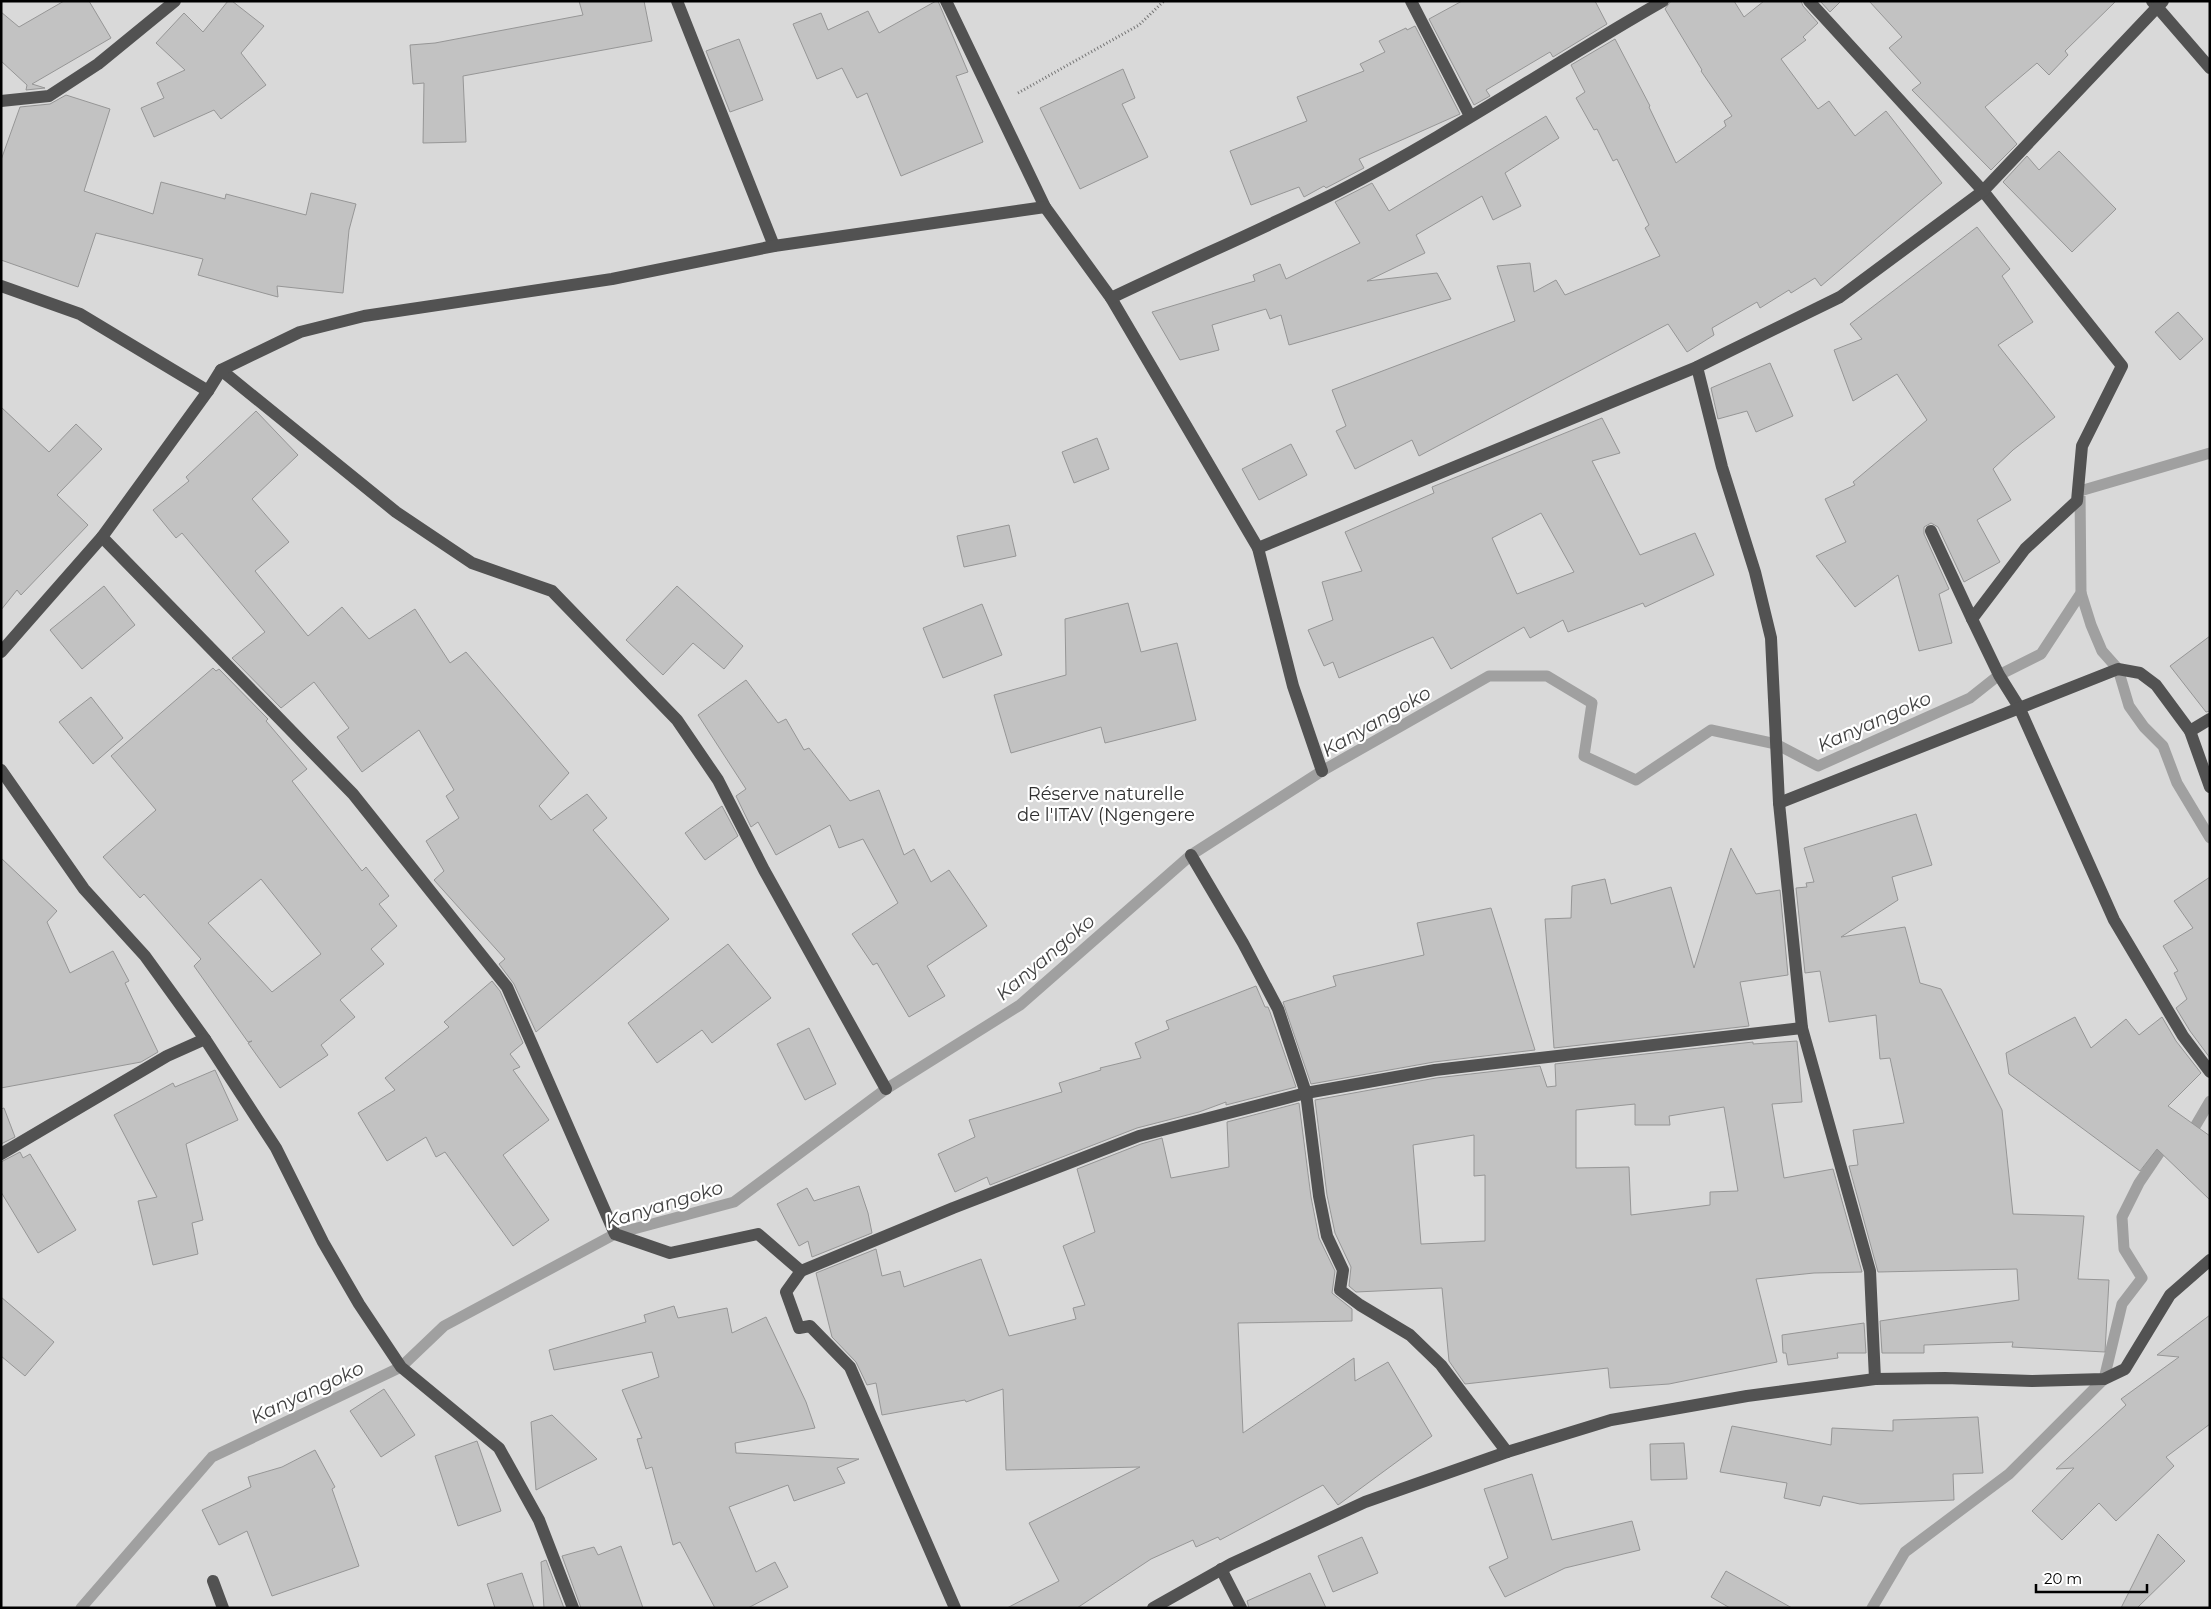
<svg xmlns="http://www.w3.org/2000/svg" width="2211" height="1609" font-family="Montserrat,sans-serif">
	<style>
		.green { fill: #d9d9d9 }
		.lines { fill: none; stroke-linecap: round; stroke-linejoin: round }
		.stream { stroke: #a0a0a0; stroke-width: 11 }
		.building { fill: #c2c2c2; stroke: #969696; fill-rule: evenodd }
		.path { stroke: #747474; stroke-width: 3; stroke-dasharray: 1 2.5; stroke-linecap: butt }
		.minor { stroke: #525252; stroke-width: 12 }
		.labels { text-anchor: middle; stroke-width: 4.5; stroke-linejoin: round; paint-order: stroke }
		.park-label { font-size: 18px; fill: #303030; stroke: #fff }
		.water-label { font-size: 19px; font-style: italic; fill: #414141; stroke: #fff }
	</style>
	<rect width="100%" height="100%" fill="#fff"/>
	<rect class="green" x="1" y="1" width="2209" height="1607"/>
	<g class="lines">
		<g class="stream">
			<polyline points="2081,593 2091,625 2102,651 2118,669 2129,706 2144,727 2163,746 2177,783 2210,838"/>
			<polyline points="2185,1135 2193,1130 2210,1101"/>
			<polyline points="81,1608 212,1457 401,1367 444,1326 615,1234 734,1202 886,1089 1020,1005 1191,855 1322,771 1489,676 1547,676 1592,703 1584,756 1636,780 1711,730 1776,744 1818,766 1970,698 1999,675 2041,654 2081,593 2080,491 2210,453"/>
			<polyline points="1872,1608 1905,1552 2009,1474 2104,1379 2122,1304 2142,1278 2124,1249 2122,1217 2139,1183 2162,1149 2172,1143"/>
		</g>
	</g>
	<g class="building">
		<polygon points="64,1 89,1 111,38 32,84 45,88 26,90 27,85 1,61 1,12 19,27"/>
		<polygon points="228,1 232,1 264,26 241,53 266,85 221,119 214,110 154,137 141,108 164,98 157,83 185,70 156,43 184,13 203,32"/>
		<polygon points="579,1 644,1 652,41 463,76 466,142 423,143 424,83 413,84 410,45 435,43 583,15"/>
		<polygon points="936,1 938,1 968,72 956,76 983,142 901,176 867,93 857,98 842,68 817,79 793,24 821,13 828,30 868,11 879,33"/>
		<polygon points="1462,1 1595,1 1607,24 1553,57 1550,52 1486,90 1490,96 1474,105 1429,19"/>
		<polygon points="1671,1 1734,1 1744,17 1764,1 1801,1 1803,6 1818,23 1803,37 1806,40 1781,59 1818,109 1829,101 1855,136 1886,111 1942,183 1821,286 1815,278 1791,293 1789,290 1760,308 1757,302 1712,328 1714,335 1687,352 1668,324 1419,456 1412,440 1355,469 1336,431 1346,426 1332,390 1515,321 1497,266 1530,263 1534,292 1556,280 1565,295 1660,256 1645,228 1649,225 1617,159 1613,161 1597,129 1594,130 1576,98 1585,92 1571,65 1615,39 1650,106 1649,107 1676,163 1726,126 1724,121 1732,116 1701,71 1702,70 1665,9"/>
		<polygon points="1820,1 1841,1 1830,12"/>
		<polygon points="1869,1 2116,1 2065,51 2068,55 2049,75 2037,63 1985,107 2017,144 1991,170 1912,90 1921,83 1889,48 1902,37"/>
		<polygon points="1415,26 1460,114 1359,159 1364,168 1326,188 1324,186 1304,197 1299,187 1251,205 1230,151 1307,121 1297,97 1364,71 1360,64 1385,52 1379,41 1406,28 1407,30"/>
		<polygon points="739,39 763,100 730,112 706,51"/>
		<polygon points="1123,69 1135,98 1122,104 1148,157 1080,189 1040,108"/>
		<polygon points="66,95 110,109 84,191 153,214 161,182 225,199 226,194 306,215 311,193 356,204 349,230 343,293 277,286 278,297 198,275 203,259 96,233 78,287 1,260 1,160 20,107 50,104"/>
		<polygon points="1546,116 1559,138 1505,173 1521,206 1493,220 1482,196 1416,235 1425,253 1367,281 1437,273 1451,299 1289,345 1281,315 1270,319 1266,309 1212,325 1219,350 1180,360 1152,312 1255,281 1253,275 1280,264 1286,279 1360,243 1335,202 1372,183 1389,211"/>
		<polygon points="2059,151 2116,209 2072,252 2003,182 2027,156 2039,170"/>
		<polygon points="1977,227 2010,269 2002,276 2033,322 1998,345 2055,417 2013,450 1993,469 2011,500 1977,520 2000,562 1964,582 1938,527 1931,523 1924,527 1924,534 1949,589 1939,594 1952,643 1919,651 1898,575 1855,607 1816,556 1846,542 1825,499 1855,485 1853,482 1927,420 1897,374 1853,401 1834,350 1862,339 1850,324"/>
		<polygon points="2178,312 2203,339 2180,360 2155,332"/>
		<polygon points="1770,363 1793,416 1756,432 1747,411 1718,419 1711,388"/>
		<polygon points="1,407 49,452 76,424 102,449 57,495 88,525 21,595 17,590 1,610"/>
		<polygon points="256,411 298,455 252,499 289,542 255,571 308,636 342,607 369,639 415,609 450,663 466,652 569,773 539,806 551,820 587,794 607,818 593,830 669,919 536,1032 514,984 499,964 505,959 434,880 444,871 426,841 459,818 446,796 454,790 419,730 362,772 337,737 349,728 314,682 281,708 232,658 265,632 182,533 176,538 153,510 189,481 186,477"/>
		<path d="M 1602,418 L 1620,453 L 1592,461 L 1640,555 L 1695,533 L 1714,575 L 1645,607 L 1643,603 L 1568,632 L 1563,620 L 1530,638 L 1524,627 L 1451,669 L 1433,637 L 1339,678 L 1333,662 L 1324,666 L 1308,630 L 1333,620 L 1322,582 L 1362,571 L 1345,532 L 1434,493 L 1432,487 ZM 1541,513 L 1574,572 L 1517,594 L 1492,538 Z"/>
		<polygon points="1097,438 1109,469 1074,483 1062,452"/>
		<polygon points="1291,444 1307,475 1259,500 1242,469"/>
		<polygon points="1009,525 1016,556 964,567 957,536"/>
		<polygon points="104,586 135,625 82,669 50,630"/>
		<polygon points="677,586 743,646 724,669 693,643 663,675 626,640"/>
		<polygon points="1128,603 1141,652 1177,643 1196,720 1105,743 1101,727 1011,753 994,695 1066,675 1065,619"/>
		<polygon points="982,604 1002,655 943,678 923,628"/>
		<polygon points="2210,636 2210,711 2206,712 2170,666"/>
		<path d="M 213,668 L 216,671 L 219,669 L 268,719 L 266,721 L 307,769 L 292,781 L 362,871 L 366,867 L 389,896 L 379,904 L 397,926 L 371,949 L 384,964 L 340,1000 L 355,1017 L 321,1045 L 328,1055 L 280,1088 L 248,1043 L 252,1041 L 248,1042 L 194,966 L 201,959 L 144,894 L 140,898 L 103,857 L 156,810 L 111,756 ZM 261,879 L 321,954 L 272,992 L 208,923 Z"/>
		<polygon points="746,680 778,723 786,719 804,750 809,748 850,801 879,790 904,855 914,849 931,882 949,870 987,926 927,966 945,996 909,1017 877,963 873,965 852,934 898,903 863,839 839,848 830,825 776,855 758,822 751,827 736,796 746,789 698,715"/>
		<polygon points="91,697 123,738 93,764 59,722"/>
		<polygon points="722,806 738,836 705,860 685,833"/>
		<polygon points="1916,814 1932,865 1892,877 1898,900 1841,937 1905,927 1920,983 1941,989 2002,1110 2013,1214 2084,1216 2078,1279 2109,1280 2105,1352 2012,1347 2013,1342 1924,1345 1924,1353 1882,1353 1880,1321 2019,1300 2017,1269 1878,1272 1849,1166 1858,1165 1853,1130 1904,1123 1890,1058 1880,1059 1876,1015 1829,1022 1820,971 1805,973 1796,888 1807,887 1806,883 1814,882 1804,848"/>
		<polygon points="1731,848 1756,894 1780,890 1788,975 1740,982 1749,1026 1554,1048 1545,919 1571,918 1572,886 1605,879 1611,904 1671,887 1694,968"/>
		<polygon points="1,858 57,911 47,922 70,973 113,951 129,981 125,983 158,1052 141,1062 1,1088"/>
		<polygon points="2210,877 2210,1058 2190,1031 2176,1008 2187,999 2174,973 2178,971 2163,946 2193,928 2174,901"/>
		<polygon points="1491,908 1535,1050 1434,1062 1311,1084 1283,1002 1336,986 1333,976 1424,955 1417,923"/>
		<polygon points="728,944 771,998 712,1043 702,1030 657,1063 628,1023"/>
		<polygon points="492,981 500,991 523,1043 510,1054 520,1067 513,1070 549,1120 503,1155 549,1220 513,1246 445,1152 436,1157 426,1137 387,1161 358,1113 395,1090 385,1078 449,1027 444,1022"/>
		<polygon points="1256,986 1265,1007 1268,1007 1270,1012 1296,1087 1226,1105 1226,1102 1199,1112 1137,1128 990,1185 987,1177 955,1192 938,1154 975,1137 969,1120 1062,1092 1059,1083 1101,1070 1100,1068 1141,1058 1135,1043 1169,1029 1166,1021"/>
		<polygon points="2075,1017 2091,1048 2126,1019 2139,1035 2162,1017 2176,1041 2201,1073 2168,1106 2210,1136 2210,1200 2157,1149 2140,1171 2009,1074 2006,1053"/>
		<polygon points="809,1028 836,1084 805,1100 777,1044"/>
		<path d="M 1797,1041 L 1802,1102 L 1772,1104 L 1784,1178 L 1833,1169 L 1862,1272 L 1814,1273 L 1756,1279 L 1777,1362 L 1669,1384 L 1610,1388 L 1608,1368 L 1465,1384 L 1449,1361 L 1442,1288 L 1356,1292 L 1349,1286 L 1351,1267 L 1335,1233 L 1327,1195 L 1315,1100 L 1436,1078 L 1540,1066 L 1547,1087 L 1556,1086 L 1555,1064 L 1753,1042 L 1753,1044 ZM 1635,1104 L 1635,1125 L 1670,1125 L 1669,1116 L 1724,1107 L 1738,1191 L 1710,1192 L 1710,1205 L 1631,1215 L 1629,1167 L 1576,1168 L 1576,1110 ZM 1474,1135 L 1474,1176 L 1485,1175 L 1485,1241 L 1421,1244 L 1413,1145 Z"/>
		<polygon points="215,1070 238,1120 186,1144 203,1220 192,1223 198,1254 153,1265 138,1201 157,1197 114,1115 173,1083 175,1087"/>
		<polygon points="1299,1103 1311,1197 1319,1238 1335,1271 1332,1293 1352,1309 1352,1321 1238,1323 1243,1433 1354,1358 1355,1381 1388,1362 1432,1436 1338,1505 1323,1485 1220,1540 1218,1537 1196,1547 1193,1540 1151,1559 1077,1608 1007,1608 1059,1581 1029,1523 1140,1467 1006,1470 1003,1389 966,1402 965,1400 882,1415 876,1383 867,1385 856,1362 832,1337 816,1273 876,1249 882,1276 900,1271 904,1287 981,1259 1009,1336 1076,1319 1073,1308 1085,1305 1063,1246 1095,1232 1077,1169 1141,1144 1162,1138 1171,1178 1229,1167 1227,1122"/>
		<polygon points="4,1108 15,1137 1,1144 1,1109"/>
		<polygon points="20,1152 23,1158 30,1154 76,1230 38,1253 1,1192 1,1162"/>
		<polygon points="859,1186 868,1213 872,1233 812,1257 808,1241 799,1246 777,1204 807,1188 814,1201"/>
		<polygon points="1,1297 54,1342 25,1376 1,1356"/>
		<polygon points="674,1306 678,1318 727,1308 732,1333 766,1317 806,1402 815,1428 735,1443 736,1453 859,1459 837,1468 845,1483 794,1501 788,1485 729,1507 756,1572 775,1562 788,1587 748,1608 715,1608 680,1542 673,1545 652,1467 646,1469 637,1439 642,1438 622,1390 659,1377 652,1352 554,1370 549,1350 646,1322 644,1315"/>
		<polygon points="2210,1315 2210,1424 2166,1457 2174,1466 2116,1521 2099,1503 2062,1540 2032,1511 2074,1468 2056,1469 2126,1405 2121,1399 2179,1357 2157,1355"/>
		<polygon points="1864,1323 1866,1353 1837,1353 1838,1358 1788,1365 1786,1353 1783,1353 1782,1335"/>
		<polygon points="384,1389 415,1435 381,1457 350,1411"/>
		<polygon points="552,1415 597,1459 536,1490 531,1422"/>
		<polygon points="1978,1417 1983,1473 1953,1474 1954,1500 1860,1504 1823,1496 1820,1506 1784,1498 1787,1483 1720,1472 1732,1426 1831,1445 1832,1428 1893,1431 1893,1420"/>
		<polygon points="477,1441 501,1511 458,1526 435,1456"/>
		<polygon points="1684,1443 1687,1479 1651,1480 1650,1444"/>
		<polygon points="315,1450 335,1487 332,1489 359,1566 272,1596 247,1531 219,1545 202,1510 251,1487 248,1477 282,1467"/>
		<polygon points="1532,1474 1552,1540 1632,1521 1640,1550 1565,1568 1505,1597 1489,1567 1508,1558 1484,1489"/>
		<polygon points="2158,1534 2185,1561 2137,1608 2121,1608"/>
		<polygon points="1362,1537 1378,1573 1333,1592 1318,1556"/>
		<polygon points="621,1546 643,1608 581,1608 562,1556 594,1547 598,1555"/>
		<polygon points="546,1560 564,1608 544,1608 541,1562"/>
		<polygon points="1726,1571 1792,1608 1730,1608 1711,1597"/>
		<polygon points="522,1573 534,1608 495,1608 487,1584"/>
		<polygon points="1310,1573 1326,1608 1249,1608 1247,1601"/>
	</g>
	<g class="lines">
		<polyline class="path" points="1018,93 1139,25 1164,1"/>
		<g class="minor">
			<polyline points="677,1 774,246"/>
			<polyline points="946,1 1045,207 1111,298 1258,548 1293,686 1322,771"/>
			<polyline points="1411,1 1470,116"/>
			<polyline points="1809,1 1983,191 2122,366 2082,446 2077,501 2025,549 1972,619 1931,531"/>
			<polyline points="2152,1 2210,68"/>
			<polyline points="1,101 49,96 98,64 175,1"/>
			<polyline points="1,286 80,314 208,391"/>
			<path d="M 1111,298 C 1186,262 1263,229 1337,192 C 1449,135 1554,63 1663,1"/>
			<polyline points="1697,367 1722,467 1755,572 1771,638 1779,803 1802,1028 1870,1271 1875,1379"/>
			<polyline points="221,370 396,512 472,563 552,591 677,720 718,780 764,870 886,1089"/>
			<polyline points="102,537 353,794 507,987 615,1234 670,1253 758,1234 801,1271 953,1208 1139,1136 1306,1093 1435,1070 1802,1028"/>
			<polyline points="1258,548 1697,367 1840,297 1983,191 2163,1"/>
			<polyline points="1972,619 1999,675 2019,707 2114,920 2183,1036 2210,1072"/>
			<polyline points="1,652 102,537 208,391 221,370 300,332 364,316 612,279 774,246 1045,207"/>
			<polyline points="2190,731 2210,719"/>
			<polyline points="1,770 84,889 145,956 205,1039 276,1148 323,1242 359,1304 401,1367 499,1448 539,1520 573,1608"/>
			<polyline points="1779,803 2118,669 2140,673 2156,685 2190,731 2210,787"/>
			<polyline points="1191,855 1243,943 1278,1009 1306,1093 1319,1196 1327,1236 1343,1270 1340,1290 1360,1305 1410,1335 1441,1365 1507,1452"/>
			<polyline points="1,1154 167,1056 205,1039"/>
			<polyline points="801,1271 786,1292 799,1328 810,1326 850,1367 955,1608"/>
			<polyline points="1221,1569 1241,1608"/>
			<polyline points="213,1581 223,1608"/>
			<polyline points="1153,1608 1231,1564 1365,1502 1507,1452 1611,1420 1747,1396 1875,1379 1945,1378 2032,1381 2104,1379 2125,1369 2170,1295 2210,1260"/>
		</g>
	</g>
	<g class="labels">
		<g class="park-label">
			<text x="1106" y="800">Réserve naturelle<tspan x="1106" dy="21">de l'ITAV (Ngengere</tspan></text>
		</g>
		<g class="water-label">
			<text transform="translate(1376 721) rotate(-30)" y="7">Kanyangoko</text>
			<text transform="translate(1874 721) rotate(-24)" y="7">Kanyangoko</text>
			<text transform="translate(1045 957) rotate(-40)" y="7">Kanyangoko</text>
			<text transform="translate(664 1204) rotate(-17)" y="7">Kanyangoko</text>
			<text transform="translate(307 1392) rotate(-25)" y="7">Kanyangoko</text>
		</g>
	</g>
	<rect width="2211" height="1609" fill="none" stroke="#000000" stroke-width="5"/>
	<path d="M2036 1584v8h111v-8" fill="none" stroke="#000000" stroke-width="2.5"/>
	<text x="2044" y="1584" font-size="15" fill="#000000" stroke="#ffffff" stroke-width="4" paint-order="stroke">20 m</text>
</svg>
